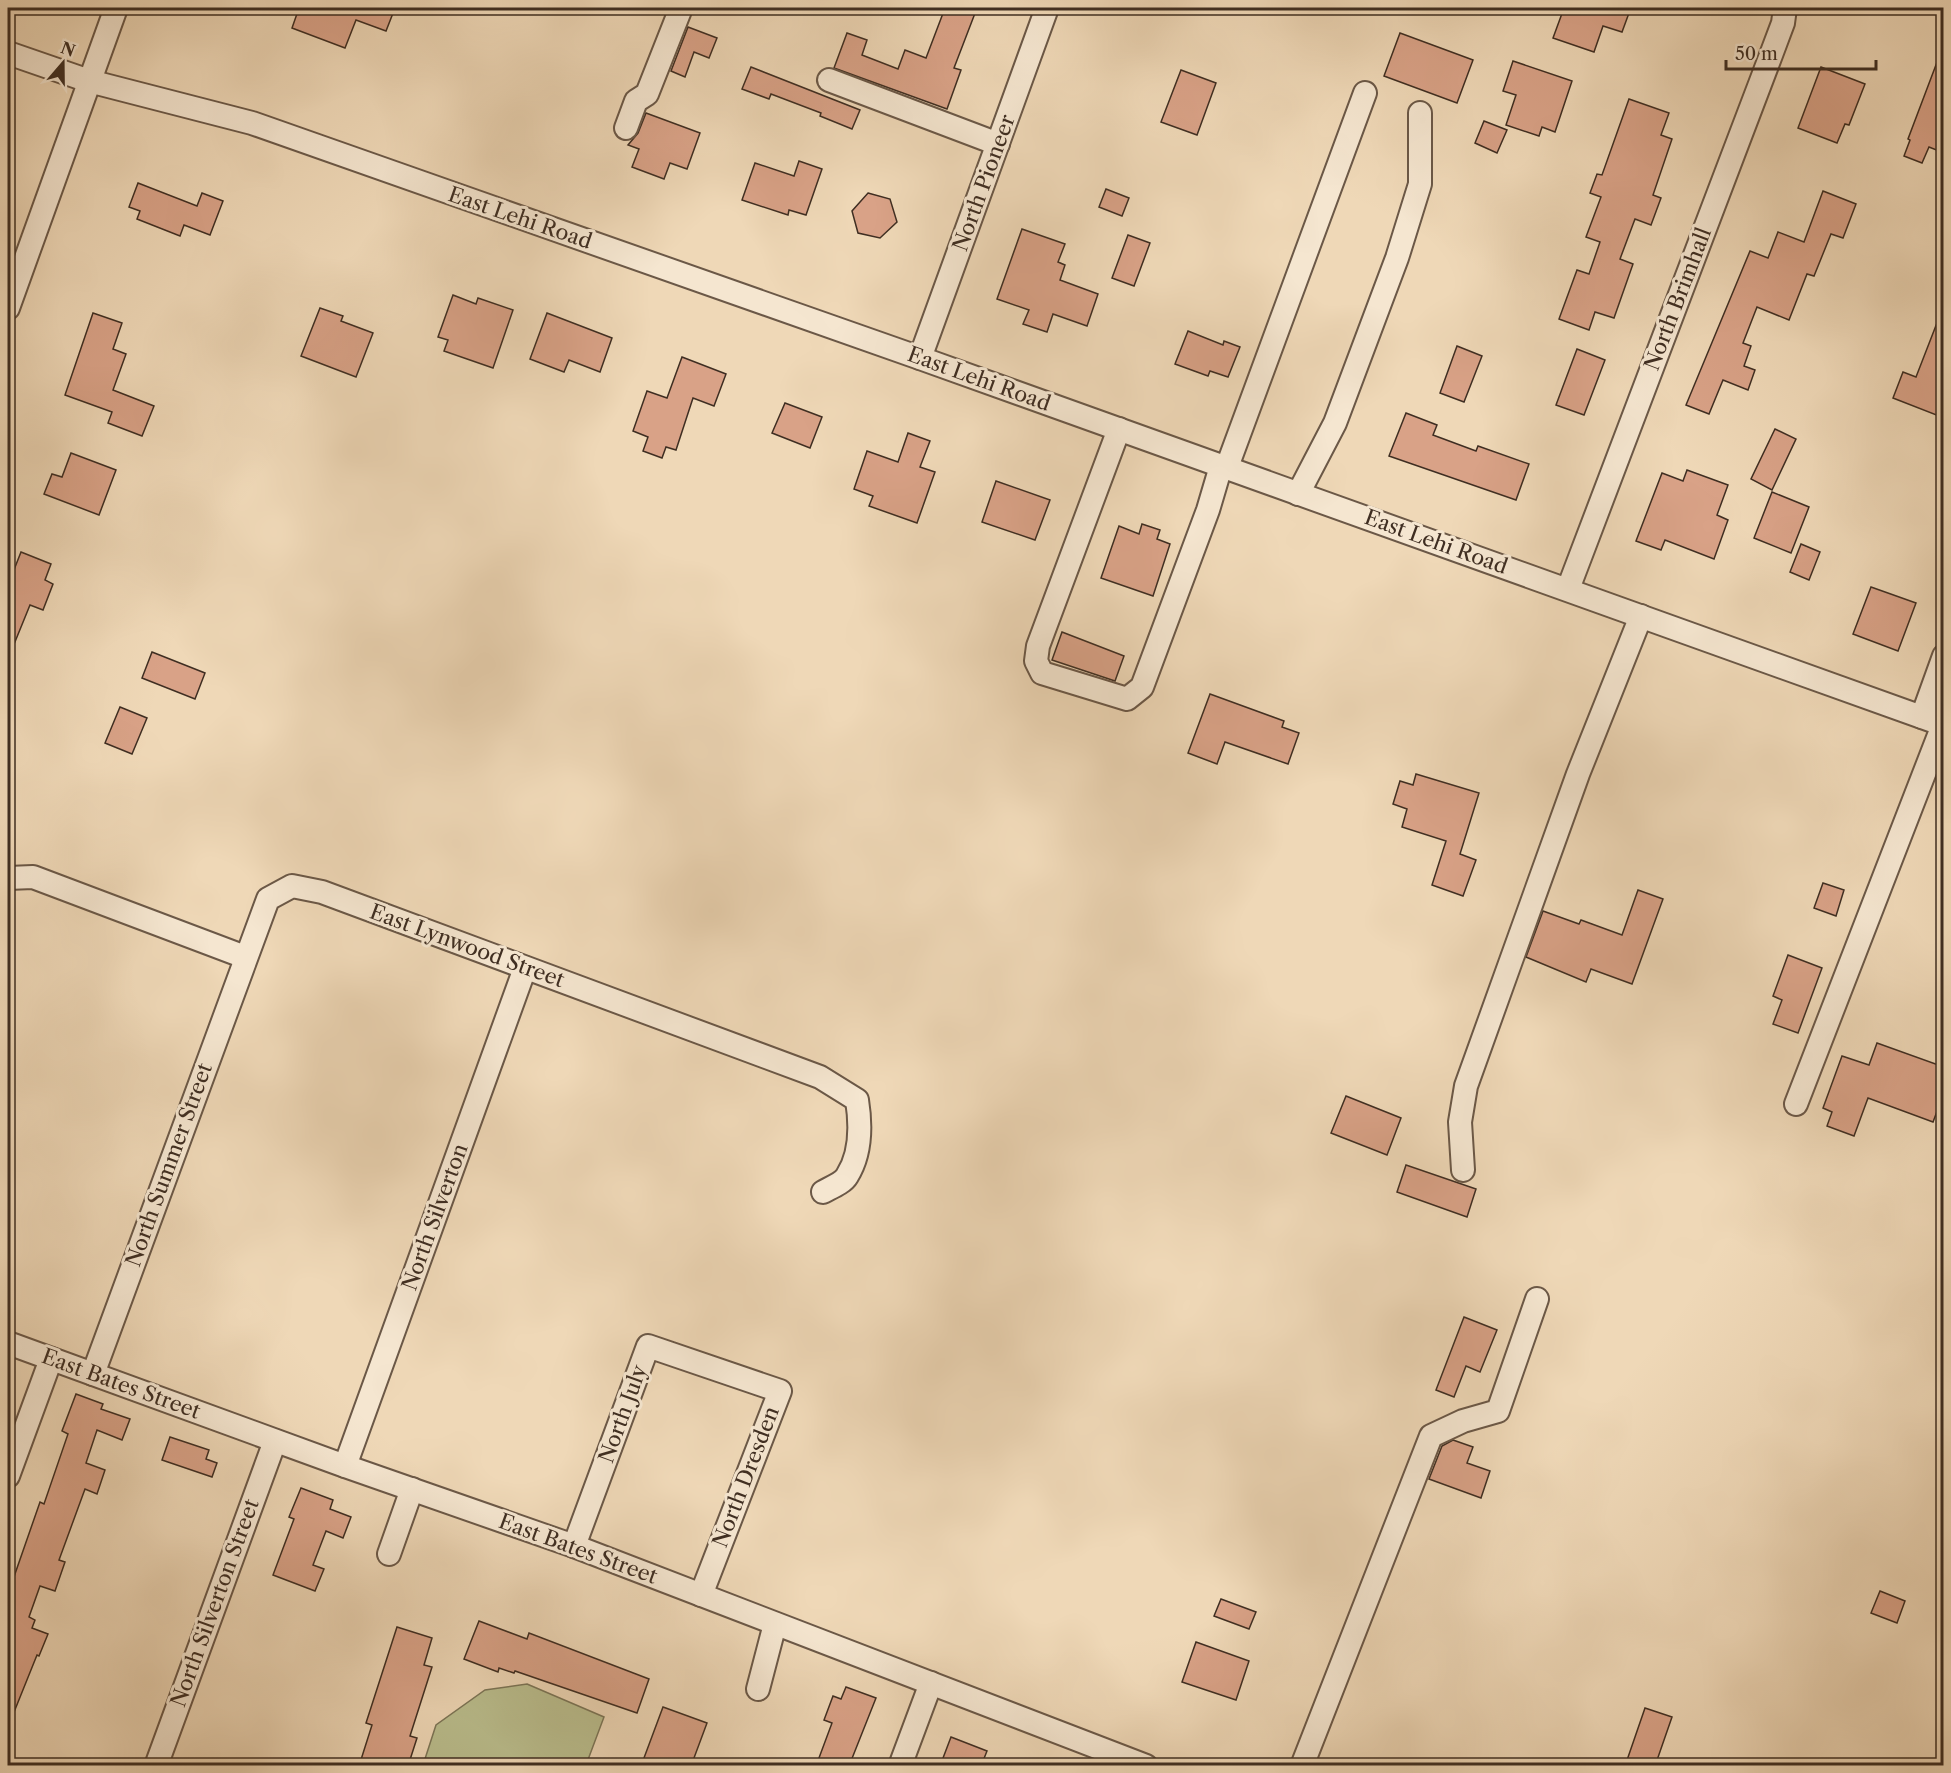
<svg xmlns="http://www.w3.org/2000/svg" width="1951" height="1773" font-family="'Libre Caslon Text',serif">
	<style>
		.green { fill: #babe8e; stroke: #7c7658; stroke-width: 1.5 }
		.building { fill: #d9a287; stroke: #3f2e22; stroke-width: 1.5 }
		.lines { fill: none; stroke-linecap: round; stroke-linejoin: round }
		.minor-casing { stroke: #6b5847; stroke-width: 26 }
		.minor { stroke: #f5e6d0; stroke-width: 22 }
		.labels { text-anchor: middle; stroke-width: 6; stroke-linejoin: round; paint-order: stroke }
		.street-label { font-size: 21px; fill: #3f2e22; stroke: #f5e6d0 }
	</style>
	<rect width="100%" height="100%" fill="#efd8b7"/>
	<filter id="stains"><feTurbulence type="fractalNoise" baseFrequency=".00333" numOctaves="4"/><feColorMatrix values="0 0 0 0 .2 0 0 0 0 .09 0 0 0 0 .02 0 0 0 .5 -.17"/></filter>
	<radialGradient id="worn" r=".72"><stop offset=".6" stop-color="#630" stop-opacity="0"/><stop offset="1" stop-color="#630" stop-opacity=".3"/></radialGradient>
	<polygon class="green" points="527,1684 604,1717 586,1765 423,1765 436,1725 485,1690"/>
	<g class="building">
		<polygon points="299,8 395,8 386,31 356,20 345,48 292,28"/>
		<polygon points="945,8 977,8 954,68 961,70 947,109 834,68 847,33 867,40 862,55 898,69 905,50 926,58"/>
		<polygon points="1564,8 1611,8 1629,13 1622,32 1603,26 1594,52 1553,38"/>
		<polygon points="688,27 717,38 709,58 694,52 685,77 671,71"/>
		<polygon points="1400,33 1473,60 1457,103 1384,76"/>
		<polygon points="1942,49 1944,153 1929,147 1922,163 1904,156 1910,140 1908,139"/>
		<polygon points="1513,61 1572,81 1555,132 1542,127 1539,136 1506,125 1516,95 1503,91"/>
		<polygon points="751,67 860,110 852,129 820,116 821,113 771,94 769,99 742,89"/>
		<polygon points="1821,67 1865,84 1849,125 1845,124 1837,143 1798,128"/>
		<polygon points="1181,70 1216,83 1197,135 1161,122"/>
		<polygon points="1629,99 1669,113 1661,135 1672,139 1653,195 1661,198 1651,225 1635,219 1620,259 1633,264 1614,318 1595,312 1589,330 1559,319 1577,270 1589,274 1600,242 1586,237 1601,197 1590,193 1597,174 1602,175"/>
		<polygon points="646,113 700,133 687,169 670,163 664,179 632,167 639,149 628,145 638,133"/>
		<polygon points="1484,121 1507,130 1497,153 1475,143"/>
		<polygon points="799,161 822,169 806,215 789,210 788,215 742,200 755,163 794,176"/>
		<polygon points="138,183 197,206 202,193 223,201 210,235 184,225 180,236 137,219 140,211 129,207"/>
		<polygon points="1106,189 1129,198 1122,216 1099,207"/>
		<polygon points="1823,191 1856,204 1843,238 1831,234 1814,276 1807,274 1789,320 1757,307 1743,343 1751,346 1744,366 1755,370 1748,390 1723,380 1709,414 1686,405 1750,251 1768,258 1778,232 1804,242"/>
		<polygon points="868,193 890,199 897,222 880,238 858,233 852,211"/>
		<polygon points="1022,229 1065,244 1058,262 1065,265 1060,280 1098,294 1087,326 1053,314 1047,332 1023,324 1029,310 997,299"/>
		<polygon points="1128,235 1150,243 1134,286 1112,278"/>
		<polygon points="453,295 476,304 478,298 513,310 493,368 444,351 448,340 438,337"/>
		<polygon points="320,308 343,316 341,321 373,333 356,377 301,356"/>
		<polygon points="1942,310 1944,310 1944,418 1893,398 1903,372 1916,377"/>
		<polygon points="93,313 122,323 113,349 126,354 113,390 154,406 142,436 108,423 112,412 65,395"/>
		<polygon points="547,313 612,338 600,372 569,360 564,372 530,359"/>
		<polygon points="1188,331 1223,345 1224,341 1240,347 1228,377 1210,371 1208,376 1175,364"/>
		<polygon points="1457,346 1482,356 1464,402 1440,393"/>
		<polygon points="1577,349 1605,360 1584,415 1556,405"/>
		<polygon points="682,357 726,374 714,406 693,398 676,450 666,447 662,458 643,451 648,437 633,431 647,391 667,398"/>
		<polygon points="785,403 822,417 810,448 772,433"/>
		<polygon points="1406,413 1437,425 1433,435 1476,451 1478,446 1529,464 1516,500 1389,456"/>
		<polygon points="1775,429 1796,439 1772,490 1751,479"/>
		<polygon points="908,433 930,441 920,467 935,472 917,523 869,506 873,496 854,489 867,451 898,462"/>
		<polygon points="71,453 116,470 99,515 44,494 52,474 62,477"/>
		<polygon points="1687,470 1728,485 1717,515 1728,520 1714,559 1665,540 1661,550 1636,541 1662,473 1683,481"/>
		<polygon points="996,481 1050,500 1035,540 982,522"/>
		<polygon points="1772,492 1809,507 1791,553 1754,538"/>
		<polygon points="1142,524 1160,530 1157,539 1170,544 1153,596 1101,578 1119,526 1139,534"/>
		<polygon points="1801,544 1820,552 1809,580 1790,572"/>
		<polygon points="21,552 51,564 45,580 53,584 43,610 30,605 8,659 8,585"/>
		<polygon points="1871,587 1916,603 1898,651 1853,634"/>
		<polygon points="1062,632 1124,656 1115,681 1052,660"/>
		<polygon points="152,652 205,673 195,699 142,678"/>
		<polygon points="1210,694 1284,721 1282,727 1299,733 1288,764 1225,742 1217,764 1188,753"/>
		<polygon points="120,707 147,718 132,754 105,743"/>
		<polygon points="1416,774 1479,793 1460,854 1476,860 1463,896 1432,885 1446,841 1402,827 1407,809 1393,804 1400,781 1413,785"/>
		<polygon points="1823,883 1844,890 1836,916 1814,908"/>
		<polygon points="1638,890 1663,899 1632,984 1591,969 1586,982 1526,957 1543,911 1579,924 1581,920 1622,935"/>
		<polygon points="1788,955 1822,968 1798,1033 1773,1024 1782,1000 1773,996"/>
		<polygon points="1877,1043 1944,1067 1944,1093 1933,1122 1868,1098 1854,1136 1827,1126 1832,1112 1823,1108 1842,1056 1869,1065"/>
		<polygon points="1346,1096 1401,1118 1387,1155 1331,1133"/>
		<polygon points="1406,1165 1476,1189 1467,1217 1397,1192"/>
		<polygon points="1464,1317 1497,1330 1480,1372 1466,1366 1454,1397 1436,1390"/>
		<polygon points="76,1394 103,1404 101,1409 130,1419 122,1440 97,1430 86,1463 105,1470 97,1494 85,1489 59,1560 65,1562 55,1591 40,1586 29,1617 35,1620 32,1628 48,1634 39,1656 37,1655 8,1727 8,1594 40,1502 44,1504 68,1434 62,1431"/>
		<polygon points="170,1437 209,1450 206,1459 217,1463 212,1477 162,1460"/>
		<polygon points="1453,1440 1473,1447 1467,1463 1490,1471 1481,1498 1429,1479 1442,1446"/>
		<polygon points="301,1488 333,1500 330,1509 351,1517 343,1538 326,1531 313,1565 324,1569 315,1591 273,1575 294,1519 289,1517"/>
		<polygon points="1880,1591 1905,1601 1897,1623 1871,1613"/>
		<polygon points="1221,1599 1256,1612 1249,1629 1214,1616"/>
		<polygon points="479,1621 527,1639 529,1633 649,1679 637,1713 515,1671 514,1673 499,1668 498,1672 464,1659"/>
		<polygon points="397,1627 432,1638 424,1665 432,1667 410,1736 417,1738 408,1766 359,1766 372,1725 366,1723"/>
		<polygon points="1196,1642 1249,1661 1236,1700 1182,1682"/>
		<polygon points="846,1687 876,1698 849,1766 816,1766 832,1723 824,1720 833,1696 841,1699"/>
		<polygon points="663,1707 707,1723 691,1766 641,1766"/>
		<polygon points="1645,1708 1672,1717 1655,1766 1625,1766"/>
		<polygon points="951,1737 987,1751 981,1766 940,1766"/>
	</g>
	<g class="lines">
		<g class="minor-casing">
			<g id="minor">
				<polyline points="8,53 89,81 252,123 920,358 1944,725"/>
				<polyline points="829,80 998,144"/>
				<polyline points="626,128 636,101 647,94 681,8"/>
				<polyline points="8,308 116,8"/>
				<polyline points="920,358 1047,8"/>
				<polyline points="1119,429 1038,646 1036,661 1042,673 1127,699 1142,687 1208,510 1221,466"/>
				<polyline points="1227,467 1365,93"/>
				<polyline points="1298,494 1335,423 1397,258 1420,184 1420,113"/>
				<polyline points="1568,589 1771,55 1783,23 1785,8"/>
				<polyline points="1922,717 1944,656"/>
				<polyline points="8,878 33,877 245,957"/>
				<polyline points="1796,1104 1943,725"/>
				<polyline points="1463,1170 1460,1122 1466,1086 1578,774 1641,616"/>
				<polyline points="8,1343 345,1466 574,1546 1146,1766"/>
				<path d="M 93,1374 L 268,899 L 292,886 L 322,892 L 820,1077 L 857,1100 C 861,1125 861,1154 847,1176 C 843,1183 830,1188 823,1192"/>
				<polyline points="345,1466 525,968"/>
				<polyline points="8,1476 51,1359"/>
				<polyline points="574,1546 648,1346 780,1391 701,1595"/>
				<polyline points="389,1554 412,1489"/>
				<polyline points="758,1689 775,1624"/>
				<polyline points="156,1766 275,1441"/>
				<polyline points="900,1766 931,1683"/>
				<polyline points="1302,1766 1431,1436 1463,1421 1498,1411 1537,1299"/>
			</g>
		</g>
		<use href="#minor" class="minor"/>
	</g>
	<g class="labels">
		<g class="street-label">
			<text transform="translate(984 183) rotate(-70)" y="7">North Pioneer</text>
			<text transform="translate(520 218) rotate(19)" y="7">East Lehi Road</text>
			<text transform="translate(1678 299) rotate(-69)" y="7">North Brimhall</text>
			<text transform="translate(979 379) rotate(20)" y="7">East Lehi Road</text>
			<text transform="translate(1436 542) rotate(20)" y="7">East Lehi Road</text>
			<text transform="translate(467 946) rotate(20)" y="7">East Lynwood Street</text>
			<text transform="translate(169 1165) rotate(-70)" y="7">North Summer Street</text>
			<text transform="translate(435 1217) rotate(-70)" y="7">North Silverton</text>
			<text transform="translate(121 1384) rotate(20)" y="7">East Bates Street</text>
			<text transform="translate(623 1414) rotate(-70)" y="7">North July</text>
			<text transform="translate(746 1477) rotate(-69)" y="7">North Dresden</text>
			<text transform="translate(578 1549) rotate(20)" y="7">East Bates Street</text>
			<text transform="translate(215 1603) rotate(-70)" y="7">North Silverton Street</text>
		</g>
	</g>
	<rect width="1951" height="1773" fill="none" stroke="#efd8b7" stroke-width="30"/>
	<rect x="9" y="9" width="1933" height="1755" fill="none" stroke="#3f2e22" stroke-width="3"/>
	<rect x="15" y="15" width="1921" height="1743" fill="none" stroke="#3f2e22" stroke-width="1.5"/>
	<g transform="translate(63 63) rotate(20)" stroke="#f5e6d0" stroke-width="4.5" paint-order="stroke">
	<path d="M0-4.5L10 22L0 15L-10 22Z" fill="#3f2e22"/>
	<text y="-9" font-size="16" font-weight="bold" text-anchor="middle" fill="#3f2e22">N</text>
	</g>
	<path d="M1726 60v9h150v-9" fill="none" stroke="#3f2e22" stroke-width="3"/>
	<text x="1735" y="60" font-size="18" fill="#3f2e22" stroke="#f5e6d0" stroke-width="4.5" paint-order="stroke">50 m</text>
	<rect width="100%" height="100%" filter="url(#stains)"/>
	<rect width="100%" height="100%" fill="url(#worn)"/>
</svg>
